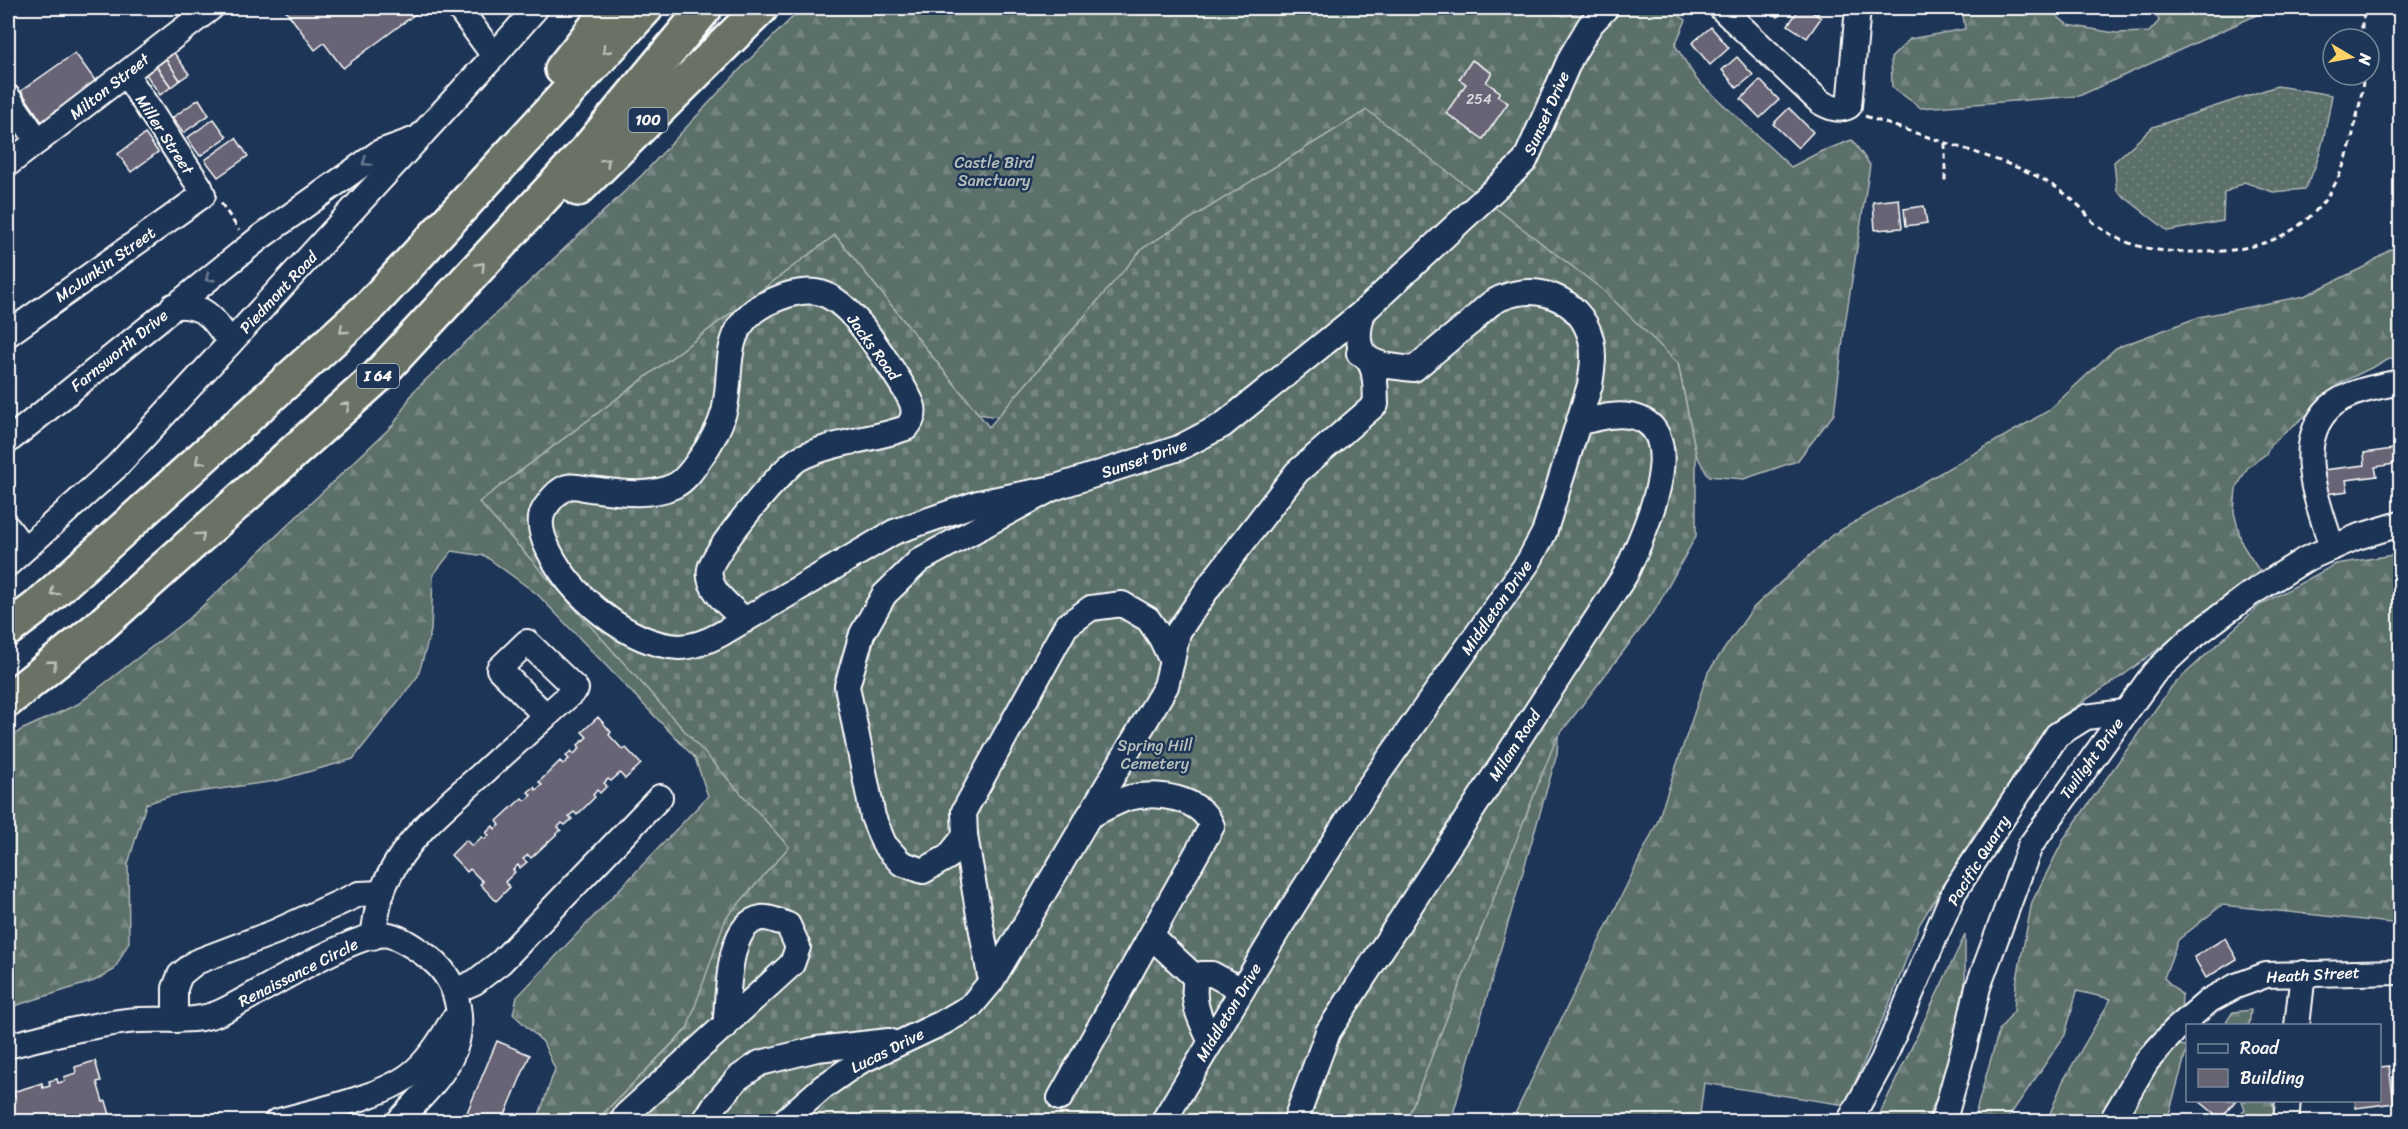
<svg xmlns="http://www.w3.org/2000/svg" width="2408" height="1129" font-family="Sriracha,sans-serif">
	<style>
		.grass { fill: url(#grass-dots); stroke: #aeb7b5; stroke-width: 1.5 }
		.forest { fill: url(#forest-firs); stroke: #aeb7b5; stroke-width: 1.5 }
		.cemetery { fill: url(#cemetery-stones); stroke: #aeb7b5; stroke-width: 1.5 }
		.building { fill: #686474; stroke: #fff; stroke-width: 1.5 }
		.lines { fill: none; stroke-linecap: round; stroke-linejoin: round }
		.minor-casing { stroke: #fff; stroke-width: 28 }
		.highway-casing { stroke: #fff; stroke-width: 38 }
		.path { stroke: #fff; stroke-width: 3; stroke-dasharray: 6 4.5; stroke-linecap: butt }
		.minor { stroke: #1d3557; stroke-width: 24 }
		.highway { stroke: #6a7266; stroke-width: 33 }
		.oneway { stroke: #bcc0ba }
		.oneway2 { stroke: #6c7c92 }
		.labels { text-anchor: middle; stroke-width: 5; stroke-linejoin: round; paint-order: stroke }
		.number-label { font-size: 14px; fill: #d9d8dc }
		.shield { fill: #1d3557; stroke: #bbc2cd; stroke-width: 1.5 }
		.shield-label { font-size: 15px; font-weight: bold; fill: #fff }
		.street-label { font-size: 16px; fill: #fff; stroke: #1d3557 }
		.park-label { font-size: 16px; fill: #b6bebc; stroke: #1d3557 }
	</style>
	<defs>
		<pattern id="grass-dots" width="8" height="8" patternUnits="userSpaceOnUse" patternTransform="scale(1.5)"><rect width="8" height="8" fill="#5c6f6b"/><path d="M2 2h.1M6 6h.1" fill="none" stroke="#748581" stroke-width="1.8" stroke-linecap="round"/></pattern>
		<pattern id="forest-firs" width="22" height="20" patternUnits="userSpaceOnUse" patternTransform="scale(1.5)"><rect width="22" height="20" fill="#5c6f6b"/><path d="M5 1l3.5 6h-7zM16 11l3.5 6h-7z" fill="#748581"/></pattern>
		<pattern id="cemetery-stones" width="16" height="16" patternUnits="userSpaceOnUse" patternTransform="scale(1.5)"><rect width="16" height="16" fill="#5c6f6b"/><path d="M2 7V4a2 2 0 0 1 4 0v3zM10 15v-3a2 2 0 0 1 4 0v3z" fill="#748581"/></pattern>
	</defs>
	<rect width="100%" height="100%" fill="#1d3557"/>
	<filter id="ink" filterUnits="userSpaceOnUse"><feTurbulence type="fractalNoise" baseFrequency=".0167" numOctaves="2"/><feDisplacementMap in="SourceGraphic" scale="12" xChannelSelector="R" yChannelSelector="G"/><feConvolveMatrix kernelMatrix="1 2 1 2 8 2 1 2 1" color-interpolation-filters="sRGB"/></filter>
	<g filter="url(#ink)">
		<path class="grass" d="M 2277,86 L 2332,95 C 2326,128 2321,160 2305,189 L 2273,192 L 2244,182 L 2224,193 L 2223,221 L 2168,231 L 2117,191 L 2114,162 L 2153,127 Z"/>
		<g class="forest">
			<polygon points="802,8 1552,8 1563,16 1599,8 1668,8 1686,20 1675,45 1697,80 1791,167 1822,151 1852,140 1870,165 1845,324 1834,414 1797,461 1744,479 1708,476 1696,454 1678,363 1037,386 998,417 978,414 835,235 799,851 711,1004 596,1121 537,1121 555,1069 543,1042 513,1014 517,997 708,796 695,758 537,594 485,556 452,551 433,575 431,631 418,676 353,759 276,781 170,796 146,804 128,864 129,942 114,970 94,981 8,1008 8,740 21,730 78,704 193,615 394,424 413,392 642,175 745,64"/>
			<polygon points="1962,8 2047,8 2068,25 2115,33 2149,32 2159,21 2154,8 2272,8 2079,96 1921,108 1892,87 1891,58 1910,39 1965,29"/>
			<polygon points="2391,249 2400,249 2400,354 2338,384 2316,407 2271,444 2266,454 2248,467 2236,489 2234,512 2242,544 2260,572 2125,674 2051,723 1973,837 1919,925 1889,1005 1845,1105 1704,1083 1699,1121 1511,1122 1657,823 1708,672 1753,608 1832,535 2048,411 2116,348 2199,317 2304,296 2364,267"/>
			<polygon points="2400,554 2400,924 2222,905 2178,940 2164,978 2182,995 2181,1014 2139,1052 2105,1121 2047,1121 2063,1081 2111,999 2077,991 2065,1035 2006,1121 1973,1122 1999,1030 2014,1011 2016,984 2032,902 2065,837 2172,686 2260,605 2336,564"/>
			<polygon points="1561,691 1557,754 1451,1121 1303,1121"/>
			<polygon points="1965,935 1965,1004 1947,1075 1926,1121 1876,1122"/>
			<polygon points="2251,1010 2249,1025 2224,1025 2233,1012"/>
			<polygon points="2170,1044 2187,1046 2187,1049 2167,1121 2124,1122"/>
			<polygon points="2242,1101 2272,1101 2275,1121 2233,1122 2245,1109"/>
		</g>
		<polygon class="cemetery" points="1367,110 1603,290 1678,363 1696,454 1696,536 1655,610 1556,739 1406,1122 596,1121 687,1029 726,918 789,847 479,502 835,235 989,427 1143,248"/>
		<g class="building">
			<polygon points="284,8 414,8 418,12 343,68 324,43 315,50"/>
			<polygon points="1766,8 1785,8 1778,17"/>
			<polygon points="1800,8 1806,8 1821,18 1807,38 1788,25"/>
			<polygon points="1806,8 1822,8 1817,15"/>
			<polygon points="1893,8 1925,8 1894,14"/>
			<polygon points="1711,27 1729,48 1710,65 1692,43"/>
			<polygon points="168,44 189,74 180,80 159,50"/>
			<polygon points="161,52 180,80 171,87 151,59"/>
			<polygon points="75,53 97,83 42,122 21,91"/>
			<polygon points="1737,57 1753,75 1737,88 1722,70"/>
			<polygon points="151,59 171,87 160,95 141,67"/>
			<polygon points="1472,60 1492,73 1486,82 1500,92 1497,96 1508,103 1483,139 1446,113 1466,84 1459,79"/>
			<polygon points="1760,80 1779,100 1760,118 1741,99"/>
			<polygon points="199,99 209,115 183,133 172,118"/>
			<polygon points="1789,108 1813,132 1798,148 1773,124"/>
			<polygon points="8,116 22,137 8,147"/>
			<polygon points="214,119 227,137 200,156 187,138"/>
			<polygon points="145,134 158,152 131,172 118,154"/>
			<polygon points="236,138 248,156 218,177 205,160"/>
			<polygon points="1899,199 1902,228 1875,230 1873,202"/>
			<polygon points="1924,206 1927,223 1906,226 1904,209"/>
			<polygon points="2400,448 2400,463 2375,467 2377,476 2346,480 2348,491 2326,494 2323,470 2365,465 2364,453"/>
			<polygon points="598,717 611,732 609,735 623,750 626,748 641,764 625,779 620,773 611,781 608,779 604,783 607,786 600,793 597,790 593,795 595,797 577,815 574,812 569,816 572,819 565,825 562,823 558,827 561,830 531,858 528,855 523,859 527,862 520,868 518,865 513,870 515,872 505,882 510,887 496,901 480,884 483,882 470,869 467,872 451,855 466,840 472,846 482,837 485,839 489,835 486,833 493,826 495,829 500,825 497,821 522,798 525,801 531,795 528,792 534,787 536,790 542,785 539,782 560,761 563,764 569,759 566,756 571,751 574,754 580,748 578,745 587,737 582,732"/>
			<polygon points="2225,938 2237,959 2206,978 2194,957"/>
			<polygon points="497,1041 530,1055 502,1122 463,1122"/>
			<polygon points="95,1061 101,1081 97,1082 103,1102 106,1101 112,1122 8,1122 8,1098 15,1096 13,1092 42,1083 43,1088 50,1086 49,1081 57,1079 58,1083 65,1081 64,1077 76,1073 75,1067"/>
			<polygon points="2389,1066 2394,1103 2356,1108 2355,1100 2380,1100 2380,1067"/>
			<polygon points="2198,1100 2236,1100 2221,1119"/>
		</g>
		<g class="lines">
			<g class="minor-casing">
				<g id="minor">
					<polyline points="459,8 494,56"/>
					<path d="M 1721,8 L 1820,102 C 1829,107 1839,112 1849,106 L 1858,8"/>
					<polyline points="8,97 38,141"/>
					<polyline points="8,164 211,8"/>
					<path d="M 173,306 C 206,304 214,319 230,343"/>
					<polyline points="8,334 203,195 200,187 126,74"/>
					<polyline points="8,441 262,236 380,152 416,139"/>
					<polyline points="8,528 24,549"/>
					<path d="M 2332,548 C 2320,506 2291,444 2330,407 C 2348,391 2378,387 2400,382"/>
					<polyline points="8,564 116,467 494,56 536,8"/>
					<path d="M 745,620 C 732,608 706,590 710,569 C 714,550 783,467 800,458 C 832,442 872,440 906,428 C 911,423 915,415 913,407 C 911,395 865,328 854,317 C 845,307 834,297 821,293 C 802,288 782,296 765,304 C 719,328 734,371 724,412 C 719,430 710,445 699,460 C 693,469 685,481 674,486 C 648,498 617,492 590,489 C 583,488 574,485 567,487 C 557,491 551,499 545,508 C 536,521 543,539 549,551 C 571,595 627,644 679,647 C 694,647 708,641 721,634 L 894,532 L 978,503 L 1053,488"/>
					<path d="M 1172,661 L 1178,632 L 1213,581 L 1297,472 L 1376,404 C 1375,387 1378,361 1359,353"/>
					<polyline points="965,836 948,857 923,871 901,863 884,844 873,817 847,686 862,634 884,595 920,560 1053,488 1179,448 1223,425 1363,312 1525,161 1571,57 1590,25 1606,8"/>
					<path d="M 373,937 C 376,918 378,898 387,880 C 408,836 446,806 481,775 C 512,746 544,718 576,689 L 527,642 L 499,669 L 546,716"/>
					<polyline points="1152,937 1196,978"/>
					<polyline points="455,991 475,982 501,962 660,797"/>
					<polyline points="175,1020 175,988 180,975 196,962 275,932 359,894 382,893"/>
					<polyline points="2297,1026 2303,973"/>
					<path d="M 1211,1042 C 1200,1019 1191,1003 1196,978 L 1201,974 L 1212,974 L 1242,990"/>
					<path d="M 8,1046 C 47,1036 86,1026 127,1021 C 158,1017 193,1025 221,1012 C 256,996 357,929 389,935 C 402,938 422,952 432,960 C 460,983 467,1027 450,1059 C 437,1083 416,1102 398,1122"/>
					<path d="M 1060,1098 L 1212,826 C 1200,797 1157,791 1128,798 C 1115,802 1102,810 1089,816"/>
					<path d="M 276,1122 C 316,1110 388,1097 417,1069 C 432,1055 442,1038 452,1021"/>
					<path d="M 622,1122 L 626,1115 L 792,964 L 798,947 L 788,925 C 780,922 770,917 761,918 C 725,924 729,1000 725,1027"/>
					<polyline points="704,1122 714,1106 738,1078 760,1063 817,1049 889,1041"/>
					<polyline points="783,1122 823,1087 859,1062 942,1023 970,1007 991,982 1166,686 1172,661 1161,638 1148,619 1122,604 1091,608 1066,626 964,811 965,836 991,982"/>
					<path d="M 1163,1122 L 1278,930 L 1364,794 L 1529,561 L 1544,533 L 1590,385 C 1592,370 1595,355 1591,339 C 1580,297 1533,280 1495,301 C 1486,306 1478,315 1471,322 C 1452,337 1433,353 1414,369 C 1374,365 1348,362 1363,312"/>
					<path d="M 1295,1122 L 1328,1032 L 1625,575 C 1641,540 1696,427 1630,416 C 1613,413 1596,419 1580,422"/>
					<polyline points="1849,1122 1883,1060 1954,892 2057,735 2086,717 2124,712"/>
					<polyline points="1942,1122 1947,1109 1964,1048 1978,987 2030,846 2154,673 2190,639 2250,594 2306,559 2357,537 2400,524"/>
					<polyline points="2111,1122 2147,1061 2175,1030 2210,1000 2236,986 2266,975 2400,972"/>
					<polyline points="2286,1122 2288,1100"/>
				</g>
			</g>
			<g class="highway-casing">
				<g id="highway">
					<polyline points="562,69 597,25 607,8"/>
					<polyline points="578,189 761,8"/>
					<polyline points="8,629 36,608 371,305 646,8"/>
					<polyline points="8,700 99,627 378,376 588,149 705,8"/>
				</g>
			</g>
			<g class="path">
				<polyline points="2362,39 2362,21 2367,8"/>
				<path d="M 1865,116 C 1915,134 1967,148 2016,167 C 2037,175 2062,189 2078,205 C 2084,210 2088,217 2093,222 C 2101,229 2114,237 2124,241 C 2149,252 2177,252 2205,252 C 2292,250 2339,210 2355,124 C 2359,108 2363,92 2363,75"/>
				<polyline points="1945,143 1945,183"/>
				<polyline points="221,203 239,230"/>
			</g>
			<use href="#minor" class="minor"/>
			<use href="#highway" class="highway"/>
		</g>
		<defs><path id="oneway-chevron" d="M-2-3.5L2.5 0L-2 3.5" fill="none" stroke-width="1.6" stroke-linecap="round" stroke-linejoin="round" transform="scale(1.5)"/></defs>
		<g class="oneway">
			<use href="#oneway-chevron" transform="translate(606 50) rotate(133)"/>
			<use href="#oneway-chevron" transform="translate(606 162) rotate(-45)"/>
			<use href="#oneway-chevron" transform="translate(481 266) rotate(-47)"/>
			<use href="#oneway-chevron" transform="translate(343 330) rotate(138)"/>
			<use href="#oneway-chevron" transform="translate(346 406) rotate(-42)"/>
			<use href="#oneway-chevron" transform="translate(199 461) rotate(138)"/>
			<use href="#oneway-chevron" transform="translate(201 536) rotate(-42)"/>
			<use href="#oneway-chevron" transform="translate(54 592) rotate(138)"/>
			<use href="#oneway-chevron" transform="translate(53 664) rotate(-39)"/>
		</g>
		<g class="oneway2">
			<use href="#oneway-chevron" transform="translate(366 162) rotate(145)"/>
			<use href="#oneway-chevron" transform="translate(209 278) rotate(142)"/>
		</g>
	</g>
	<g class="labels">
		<g class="number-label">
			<text x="1479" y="104">254</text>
		</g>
		<g class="shield">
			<rect x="628.5" y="108" width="39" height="24" rx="4.5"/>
			<rect x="357" y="364" width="42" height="24" rx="4.5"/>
		</g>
		<g class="shield-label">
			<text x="648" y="125">100</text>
			<text x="378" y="381">I 64</text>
		</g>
		<g class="street-label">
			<text transform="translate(109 86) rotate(-38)" y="6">Milton Street</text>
			<text transform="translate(1546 113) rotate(-66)" y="6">Sunset Drive</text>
			<text transform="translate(165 134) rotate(57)" y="6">Miller Street</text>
			<text transform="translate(105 264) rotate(-35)" y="6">McJunkin Street</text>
			<text transform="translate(278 292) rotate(-47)" y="6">Piedmont Road</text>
			<text transform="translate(874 347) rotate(54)" y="6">Jacks Road</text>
			<text transform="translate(119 350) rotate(-39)" y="6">Farnsworth Drive</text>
			<text transform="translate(1144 458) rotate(-19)" y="6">Sunset Drive</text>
			<text transform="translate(1496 607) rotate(-55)" y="6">Middleton Drive</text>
			<text transform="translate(1514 745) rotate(-57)" y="6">Milam Road</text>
			<text transform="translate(2091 758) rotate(-54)" y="6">Twilight Drive</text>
			<text transform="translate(1978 860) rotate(-58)" y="6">Pacific Quarry</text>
			<text transform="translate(298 972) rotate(-27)" y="6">Renaissance Circle</text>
			<text transform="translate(2313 974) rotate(-3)" y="6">Heath Street</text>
			<text transform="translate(1228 1012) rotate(-59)" y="6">Middleton Drive</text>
			<text transform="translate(887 1050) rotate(-27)" y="6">Lucas Drive</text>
		</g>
		<g class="park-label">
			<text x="994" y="168">Castle Bird<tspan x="994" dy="18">Sanctuary</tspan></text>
			<text x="1155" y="751">Spring Hill<tspan x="1155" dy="18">Cemetery</tspan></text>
		</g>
	</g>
	<rect width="2408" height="1129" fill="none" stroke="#1d3557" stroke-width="30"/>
	<rect x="15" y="15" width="2378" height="1099" fill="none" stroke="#fff" stroke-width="2" filter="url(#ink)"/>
	<rect x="2186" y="1024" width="195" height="78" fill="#1d3557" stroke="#77869a" stroke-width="1.5"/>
	<rect x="2198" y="1044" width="30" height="9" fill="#1d3557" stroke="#77869a" stroke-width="1.5"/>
	<text x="2240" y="1054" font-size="18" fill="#ffffff">Road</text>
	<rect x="2198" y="1069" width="30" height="18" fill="#686474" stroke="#77869a" stroke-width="1.5"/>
	<text x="2240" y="1084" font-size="18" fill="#ffffff">Building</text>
	<g transform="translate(2351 57) rotate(100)"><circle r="28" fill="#1d3557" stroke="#77869a" stroke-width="1.5"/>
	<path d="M0-4.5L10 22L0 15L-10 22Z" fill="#ffd166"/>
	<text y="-9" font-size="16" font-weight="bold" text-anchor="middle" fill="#ffffff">N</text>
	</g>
</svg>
